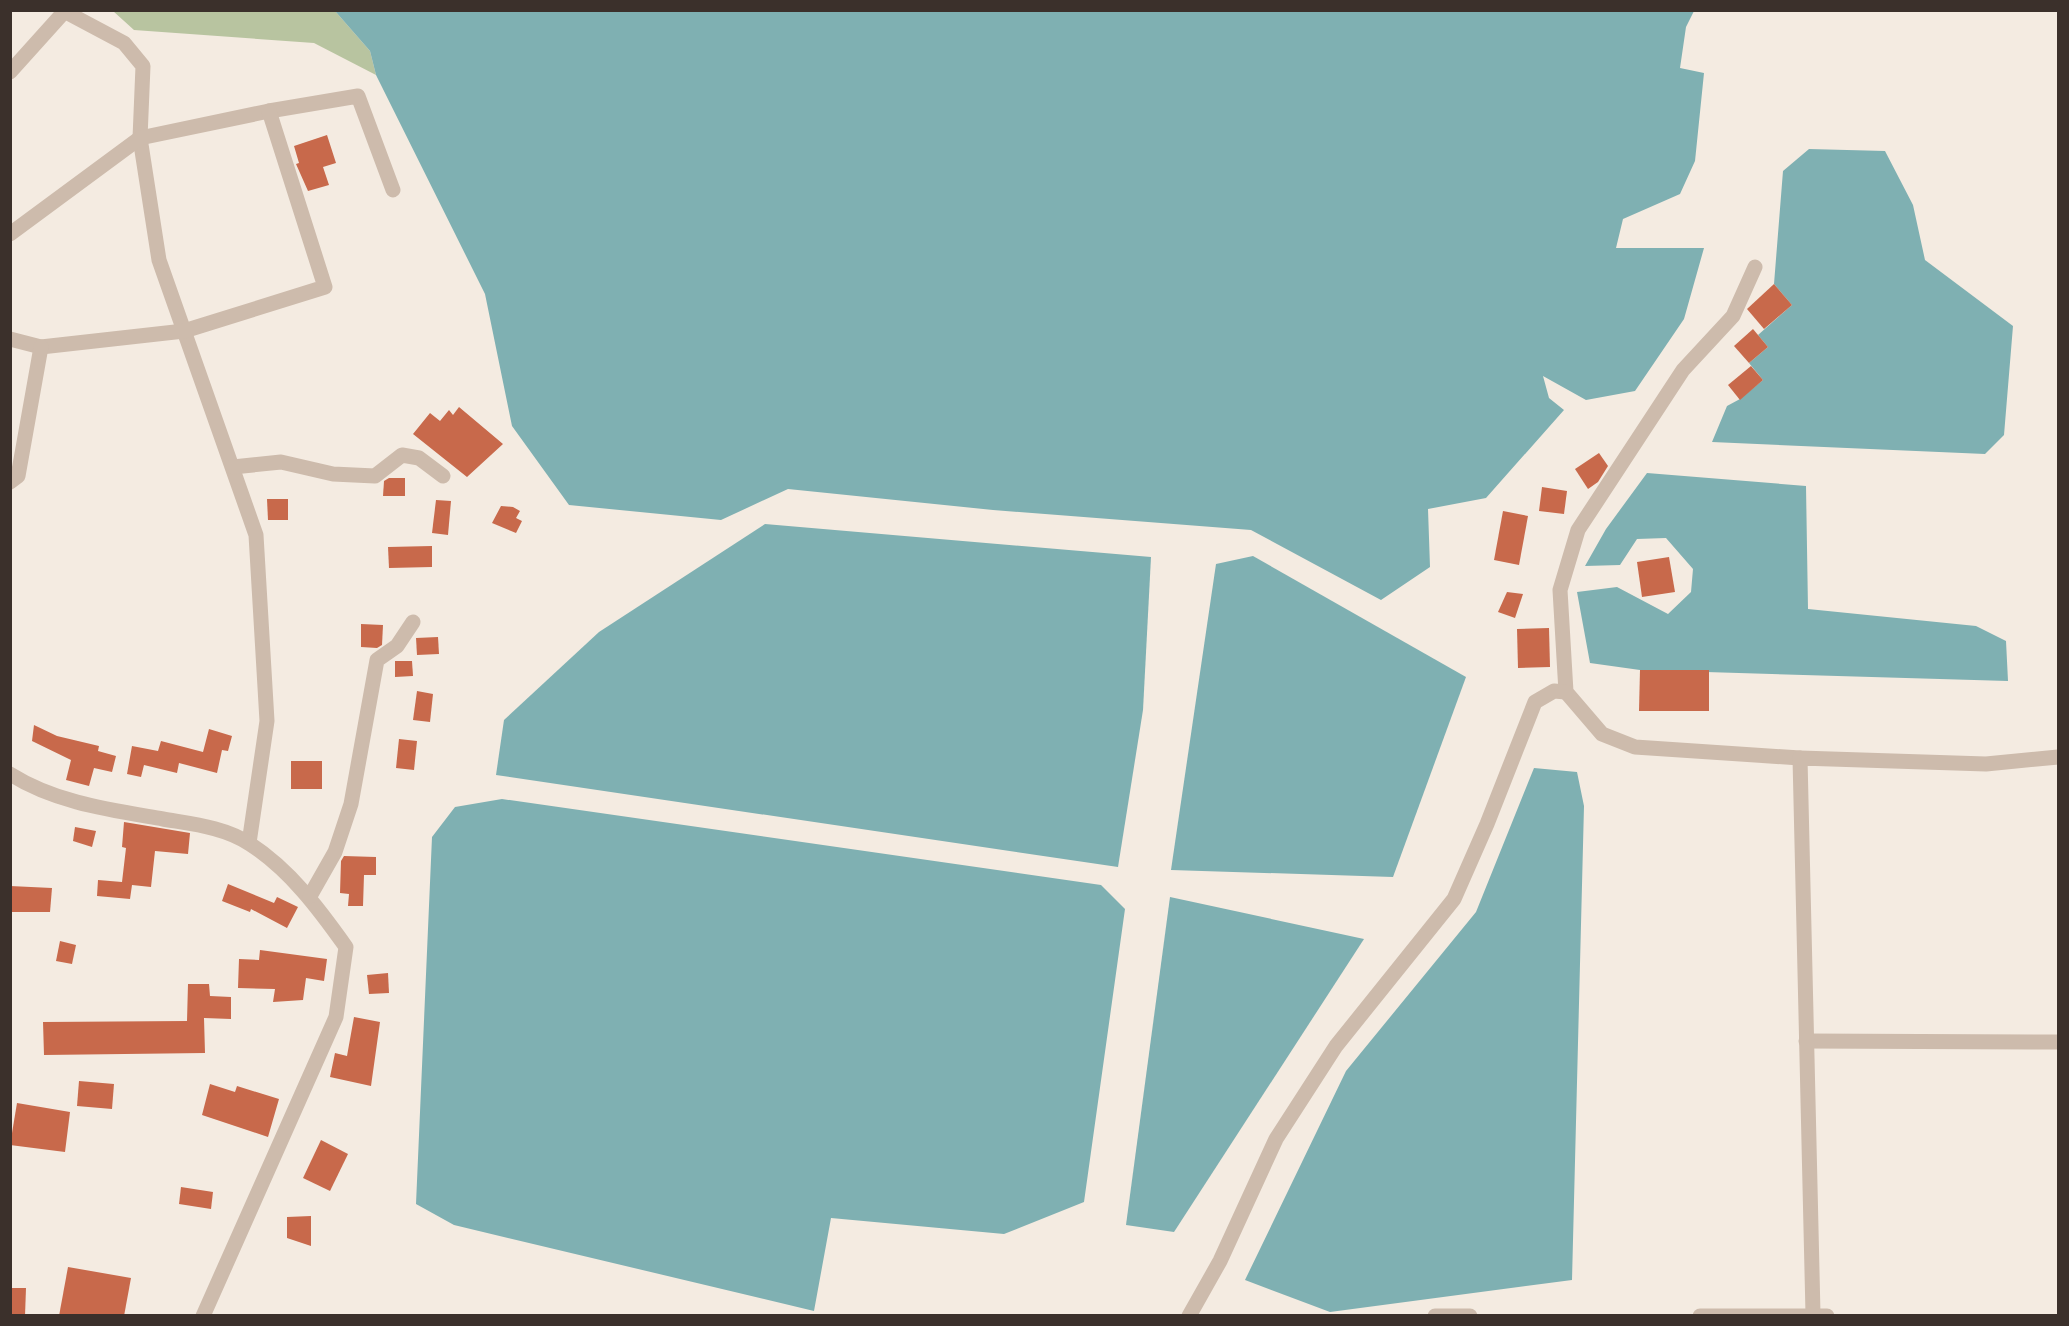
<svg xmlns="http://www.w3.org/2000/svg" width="2069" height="1326" font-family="Arial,sans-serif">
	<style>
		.green { fill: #b8c4a0 }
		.water { fill: #7fb0b2 }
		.building { fill: #c8694b }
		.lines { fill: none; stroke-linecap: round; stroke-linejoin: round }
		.minor { stroke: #cdbbac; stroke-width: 15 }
	</style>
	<rect width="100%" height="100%" fill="#f4ebe1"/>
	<polygon class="green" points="113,11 335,11 370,51 376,75 314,43 134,30"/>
	<g class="water">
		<polygon points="335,11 1694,11 1686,27 1680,68 1704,73 1695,161 1680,194 1623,219 1616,248 1704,248 1684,319 1635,391 1586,400 1543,376 1549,398 1564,410 1486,498 1428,509 1430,567 1381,600 1251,530 993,510 788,489 721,520 569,505 512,426 485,294 376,75 370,51"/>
		<polygon points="1809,149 1885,151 1913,205 1925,260 2013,326 2004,435 1985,454 1712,442 1727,406 1740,399 1763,380 1749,363 1768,347 1758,335 1792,305 1774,284 1783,171"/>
		<polygon points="1647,473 1806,486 1808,609 1976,626 2006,641 2008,681 1640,670 1590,663 1577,592 1617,587 1668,614 1691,592 1693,569 1666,538 1637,539 1620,565 1585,566 1606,529"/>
		<polygon points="765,524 1151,557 1143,710 1118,867 496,775 504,720 599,632"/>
		<polygon points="1253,556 1466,677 1393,877 1171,870 1216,564"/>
		<polygon points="1534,768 1577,772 1584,806 1572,1280 1330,1312 1245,1280 1346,1071 1476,912"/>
		<polygon points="502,799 1101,885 1125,909 1084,1202 1004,1234 831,1218 814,1311 454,1225 416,1204 432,837 455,807"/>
		<polygon points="1170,897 1364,939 1174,1232 1126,1225"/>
	</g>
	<g class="building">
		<polygon points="327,135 336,163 323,167 329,185 308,191 296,164 299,163 294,146"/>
		<polygon points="1774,284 1792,305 1764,329 1747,309"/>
		<polygon points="1753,329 1768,347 1749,363 1734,346"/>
		<polygon points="1751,366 1763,380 1740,400 1728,385"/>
		<polygon points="459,407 503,444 467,477 413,434 430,413 440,421 449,410 453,415"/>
		<polygon points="1599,453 1608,466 1598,482 1588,489 1575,469"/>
		<polygon points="389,478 405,478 405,496 383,496 384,481"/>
		<polygon points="1542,487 1567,491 1564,514 1539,511"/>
		<polygon points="267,499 288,499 288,520 268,520"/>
		<polygon points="436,500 451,501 448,535 432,533"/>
		<polygon points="501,506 513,507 520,511 516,518 522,521 516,533 492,523"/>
		<polygon points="1503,511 1528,516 1519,565 1494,560"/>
		<polygon points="432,546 432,567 389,568 388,547"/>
		<polygon points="1669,557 1675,592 1642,597 1637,562"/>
		<polygon points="1507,592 1523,594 1515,618 1498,612"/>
		<polygon points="361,624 383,625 382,645 377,648 361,647"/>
		<polygon points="1549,628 1550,667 1518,668 1517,629"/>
		<polygon points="438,637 439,654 417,655 416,638"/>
		<polygon points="395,661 412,661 413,676 395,677"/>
		<polygon points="1640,670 1709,670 1709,711 1639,711"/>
		<polygon points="417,691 433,694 430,722 413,720"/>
		<polygon points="34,725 57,736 99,746 98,751 116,756 112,772 94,768 89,786 66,780 71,760 32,741"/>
		<polygon points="209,729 232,736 228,751 222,750 217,773 179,763 177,773 144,765 141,777 127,774 132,746 158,751 161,741 203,752"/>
		<polygon points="399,739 417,741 414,770 396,768"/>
		<rect x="291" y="761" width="31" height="28"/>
		<polygon points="124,822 190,833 188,854 155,851 151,887 132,885 130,899 97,896 98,880 122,882 126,848 122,847"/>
		<polygon points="75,827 96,831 92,847 73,841"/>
		<polygon points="344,856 376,857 376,875 364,875 363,906 348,906 349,894 340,893 341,861"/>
		<polygon points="228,884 274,903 277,897 298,907 287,928 251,909 250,912 222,901"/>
		<polygon points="10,886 52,888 50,912 10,912"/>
		<polygon points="60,941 76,945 72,964 56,961"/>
		<polygon points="260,950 327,959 324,981 306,978 303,1000 273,1002 275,989 238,988 239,959 259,960"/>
		<polygon points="388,973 389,993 369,994 367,975"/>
		<polygon points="188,984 209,984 210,996 231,997 231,1019 204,1018 205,1053 44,1055 43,1022 187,1021"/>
		<polygon points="354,1017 380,1022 371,1086 330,1077 335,1053 347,1056"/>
		<polygon points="79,1081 114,1084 112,1109 77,1106"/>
		<polygon points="210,1084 235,1092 237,1086 279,1099 268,1137 202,1115"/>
		<polygon points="17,1103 70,1112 65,1152 10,1145"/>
		<polygon points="321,1140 348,1154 330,1191 303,1178"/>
		<polygon points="181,1187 213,1192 211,1209 179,1204"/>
		<polygon points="311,1216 311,1246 287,1238 287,1217"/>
		<polygon points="68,1267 131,1278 124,1316 59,1316"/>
		<polygon points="10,1288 26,1288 25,1316 10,1316"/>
	</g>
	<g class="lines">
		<g class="minor">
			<polyline points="62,10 124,43 143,66 140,138 159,260 256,535 267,721 249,843"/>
			<polyline points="10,72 64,12"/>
			<polyline points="10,234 140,138 269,111 358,96 393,190"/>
			<polyline points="1755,267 1733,316 1683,370 1578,530 1560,590 1566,692 1602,734 1635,747 1800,758"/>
			<polyline points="10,339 41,347 184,331 325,287 269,111"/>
			<polyline points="233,467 281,462 333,474 375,476 402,455 419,458 443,476"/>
			<polyline points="10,482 18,476 41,347"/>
			<path d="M 10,774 C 56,803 111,810 163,819 C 192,824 225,827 250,844 C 290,870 319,909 346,947 L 336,1017 L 203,1316"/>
			<polyline points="310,896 335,852 351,804 377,660 397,646 413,622"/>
			<polyline points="1806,1041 2058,1042"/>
			<polyline points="1813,1314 1800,758 1986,764 2058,757"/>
			<polyline points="1189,1316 1220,1261 1276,1139 1336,1046 1454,899 1487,824 1535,702 1554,691 1566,692"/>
			<polyline points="1435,1316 1470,1316"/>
			<polyline points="1700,1316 1827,1316"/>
		</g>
	</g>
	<rect width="2069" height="1326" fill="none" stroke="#3b302b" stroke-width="24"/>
</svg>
